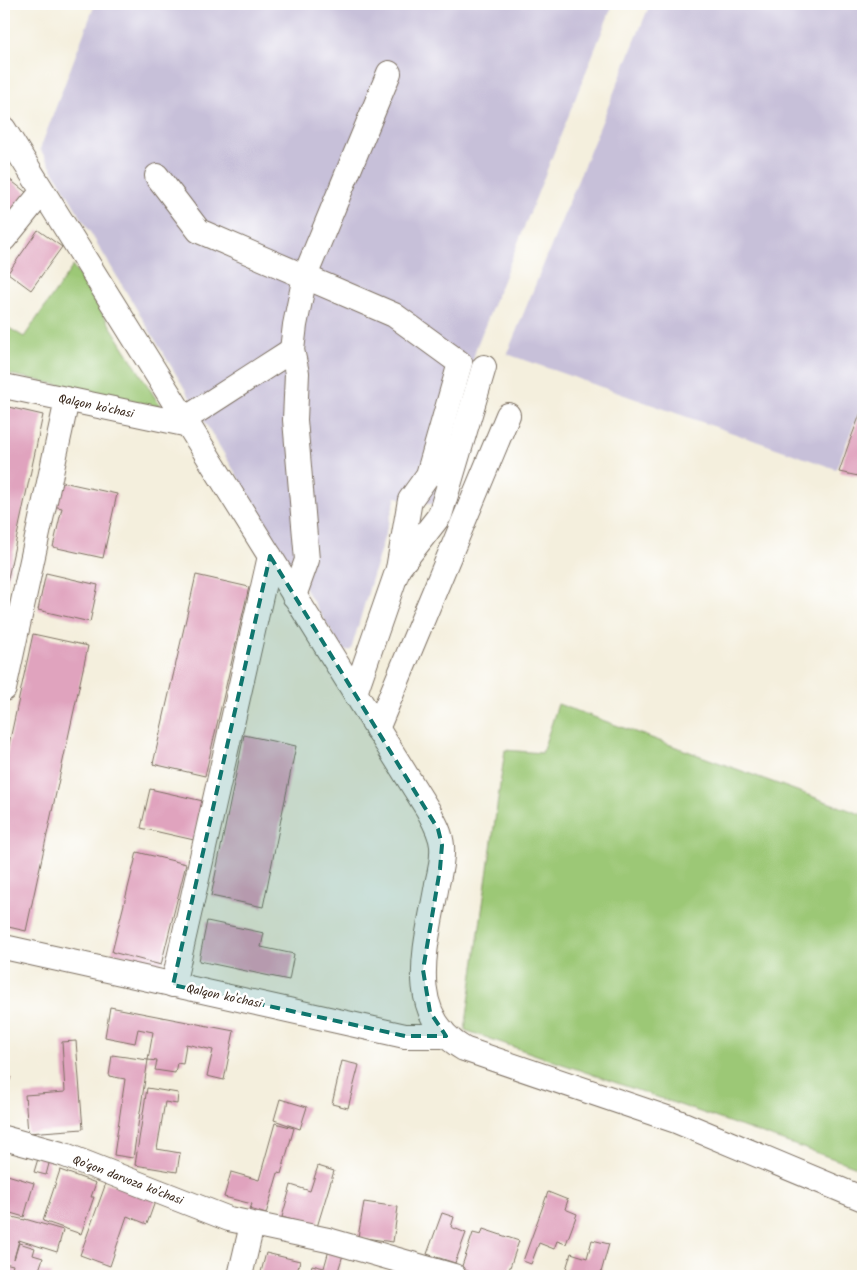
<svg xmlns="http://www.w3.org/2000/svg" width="867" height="1280" font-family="Kalam,sans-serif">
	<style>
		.industrial { fill: #c7c0d9 }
		.green { fill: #9cc876; stroke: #6c794a }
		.building { fill: #e0a3be }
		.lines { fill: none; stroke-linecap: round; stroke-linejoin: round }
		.minor-casing { stroke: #7c6f61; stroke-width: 26 }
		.minor { stroke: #fff; stroke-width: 24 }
		.marked { fill: #0f766e; fill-opacity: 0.2; stroke: #0f766e; stroke-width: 4; stroke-dasharray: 10 6; stroke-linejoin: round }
		.labels { text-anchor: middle; stroke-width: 5; stroke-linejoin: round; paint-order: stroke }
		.street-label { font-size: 12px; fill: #3b2a1e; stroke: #fff }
	</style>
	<rect width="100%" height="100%" fill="#fff"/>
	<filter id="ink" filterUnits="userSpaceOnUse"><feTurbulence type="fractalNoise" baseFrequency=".02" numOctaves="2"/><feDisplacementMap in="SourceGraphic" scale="10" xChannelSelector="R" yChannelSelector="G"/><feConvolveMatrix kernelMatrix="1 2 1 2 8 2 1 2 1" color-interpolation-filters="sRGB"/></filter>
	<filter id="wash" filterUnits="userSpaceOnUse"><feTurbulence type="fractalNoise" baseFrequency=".0096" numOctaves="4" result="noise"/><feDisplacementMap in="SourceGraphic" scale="20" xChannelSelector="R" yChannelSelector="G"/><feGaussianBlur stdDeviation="1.12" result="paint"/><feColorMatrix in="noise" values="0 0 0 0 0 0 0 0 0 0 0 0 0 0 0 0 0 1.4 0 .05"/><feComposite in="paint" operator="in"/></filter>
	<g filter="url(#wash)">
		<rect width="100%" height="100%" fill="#f4efdd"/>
		<g class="industrial">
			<polygon points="95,4 613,4 476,348 437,505 396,497 351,650 343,651 40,149"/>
			<polygon points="650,4 863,4 863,402 836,469 507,354"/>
		</g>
		<g class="green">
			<polygon points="73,266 161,407 4,373 4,325 24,337"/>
			<polygon points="558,704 863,815 863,1169 465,1030 505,750 542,753"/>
		</g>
		<g id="blocks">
			<g class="building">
				<polygon points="4,175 27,193 4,222"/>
				<polygon points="38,230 62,247 31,290 8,273"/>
				<polygon points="4,406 43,415 5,592 4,592"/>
				<polygon points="863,407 863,477 839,472 849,443"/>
				<polygon points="58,481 117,494 103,558 53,547 62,508 53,506"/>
				<polygon points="46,573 98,585 90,622 38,610"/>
				<polygon points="196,575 249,587 205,776 153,764"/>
				<polygon points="33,634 88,646 26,931 4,926 4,767"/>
				<polygon points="244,735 296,746 263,907 211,896"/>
				<polygon points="150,789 203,801 194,840 141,828"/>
				<polygon points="137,852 186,864 161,965 112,952"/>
				<polygon points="207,921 264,933 261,947 294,954 289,980 199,961"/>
				<polygon points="110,1007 234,1031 224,1080 207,1076 213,1050 186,1044 183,1064 177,1063 175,1073 155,1070 157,1061 148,1060 153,1032 138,1029 135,1043 105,1037"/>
				<polygon points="76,1041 83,1129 28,1133 25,1095 65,1092 62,1042"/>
				<polygon points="112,1055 148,1060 133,1158 114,1155 125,1079 109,1076"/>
				<polygon points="342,1061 359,1065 348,1108 332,1104"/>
				<polygon points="4,1075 11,1077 4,1096"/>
				<polygon points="147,1088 178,1093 177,1104 165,1102 157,1149 180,1153 177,1172 135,1165"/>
				<polygon points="280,1099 307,1107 300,1129 274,1120"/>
				<polygon points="275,1123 294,1128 281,1174 278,1173 266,1214 250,1209 252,1204 224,1197 231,1172 259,1180"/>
				<polygon points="40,1152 51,1156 46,1175 34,1172"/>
				<polygon points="318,1166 334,1171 317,1227 282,1217 291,1185 310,1191"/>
				<polygon points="60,1170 96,1183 91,1197 94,1197 81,1234 43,1221"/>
				<polygon points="4,1174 34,1183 24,1217 4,1211"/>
				<polygon points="106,1183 157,1196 147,1224 127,1216 110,1266 80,1255"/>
				<polygon points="548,1192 568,1200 565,1209 577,1214 566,1244 557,1241 554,1249 539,1243 531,1264 523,1261"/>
				<polygon points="364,1202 398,1207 393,1242 358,1237"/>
				<polygon points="442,1213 454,1217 451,1227 466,1233 455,1263 427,1254"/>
				<polygon points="4,1215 25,1220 25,1219 63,1230 57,1252 19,1240 14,1259 19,1243 35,1248 33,1255 43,1258 39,1270 52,1274 51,1276 10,1276 13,1265 4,1263"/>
				<polygon points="483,1229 519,1241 507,1276 484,1276 461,1269 473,1233 481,1235"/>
				<polygon points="592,1240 609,1244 600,1276 564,1276 571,1253 587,1258"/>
				<polygon points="329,1250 343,1255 338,1271 354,1276 309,1276 312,1265 324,1268"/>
				<polygon points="266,1253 300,1261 296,1276 260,1276"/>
			</g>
		</g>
	</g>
	<g filter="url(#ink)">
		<use href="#blocks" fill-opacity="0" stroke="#7c6f61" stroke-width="1"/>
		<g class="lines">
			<g class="minor-casing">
				<g id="minor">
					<path d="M 4,129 L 428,810 C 434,821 441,833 442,846 C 443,858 440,872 437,884 C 428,940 402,1013 464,1049 L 676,1121 L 863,1199"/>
					<polyline points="157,176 199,231 394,315 460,363 428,475 410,500 398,569"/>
					<polyline points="4,239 42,192"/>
					<polyline points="4,386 189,425"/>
					<polyline points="185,419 292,350"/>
					<polyline points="294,596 307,560 295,420 297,373 292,350 295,325 305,276 389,73"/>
					<polyline points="4,689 67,400"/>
					<polyline points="355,693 398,569 440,515 484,367"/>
					<polyline points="377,729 508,415"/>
					<polyline points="4,947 405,1036 446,1036"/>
					<polyline points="173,985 270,556"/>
					<polyline points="4,1138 65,1155 229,1219 328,1240 454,1276"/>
					<polyline points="240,1276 252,1225"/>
				</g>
			</g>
			<use href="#minor" class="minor"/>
		</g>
	</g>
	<path class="marked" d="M 270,556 L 438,829 L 442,845 L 440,869 L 423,970 L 430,1012 L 446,1036 L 405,1036 L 173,985 Z"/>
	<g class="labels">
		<g class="street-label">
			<text transform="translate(96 406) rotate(12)" y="4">Qalqon ko'chasi</text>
			<text transform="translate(224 996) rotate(12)" y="4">Qalqon ko'chasi</text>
			<text transform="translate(128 1180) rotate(21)" y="4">Qo'qon darvoza ko'chasi</text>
		</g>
	</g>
	<rect width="867" height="1280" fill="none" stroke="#fff" stroke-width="20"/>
</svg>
